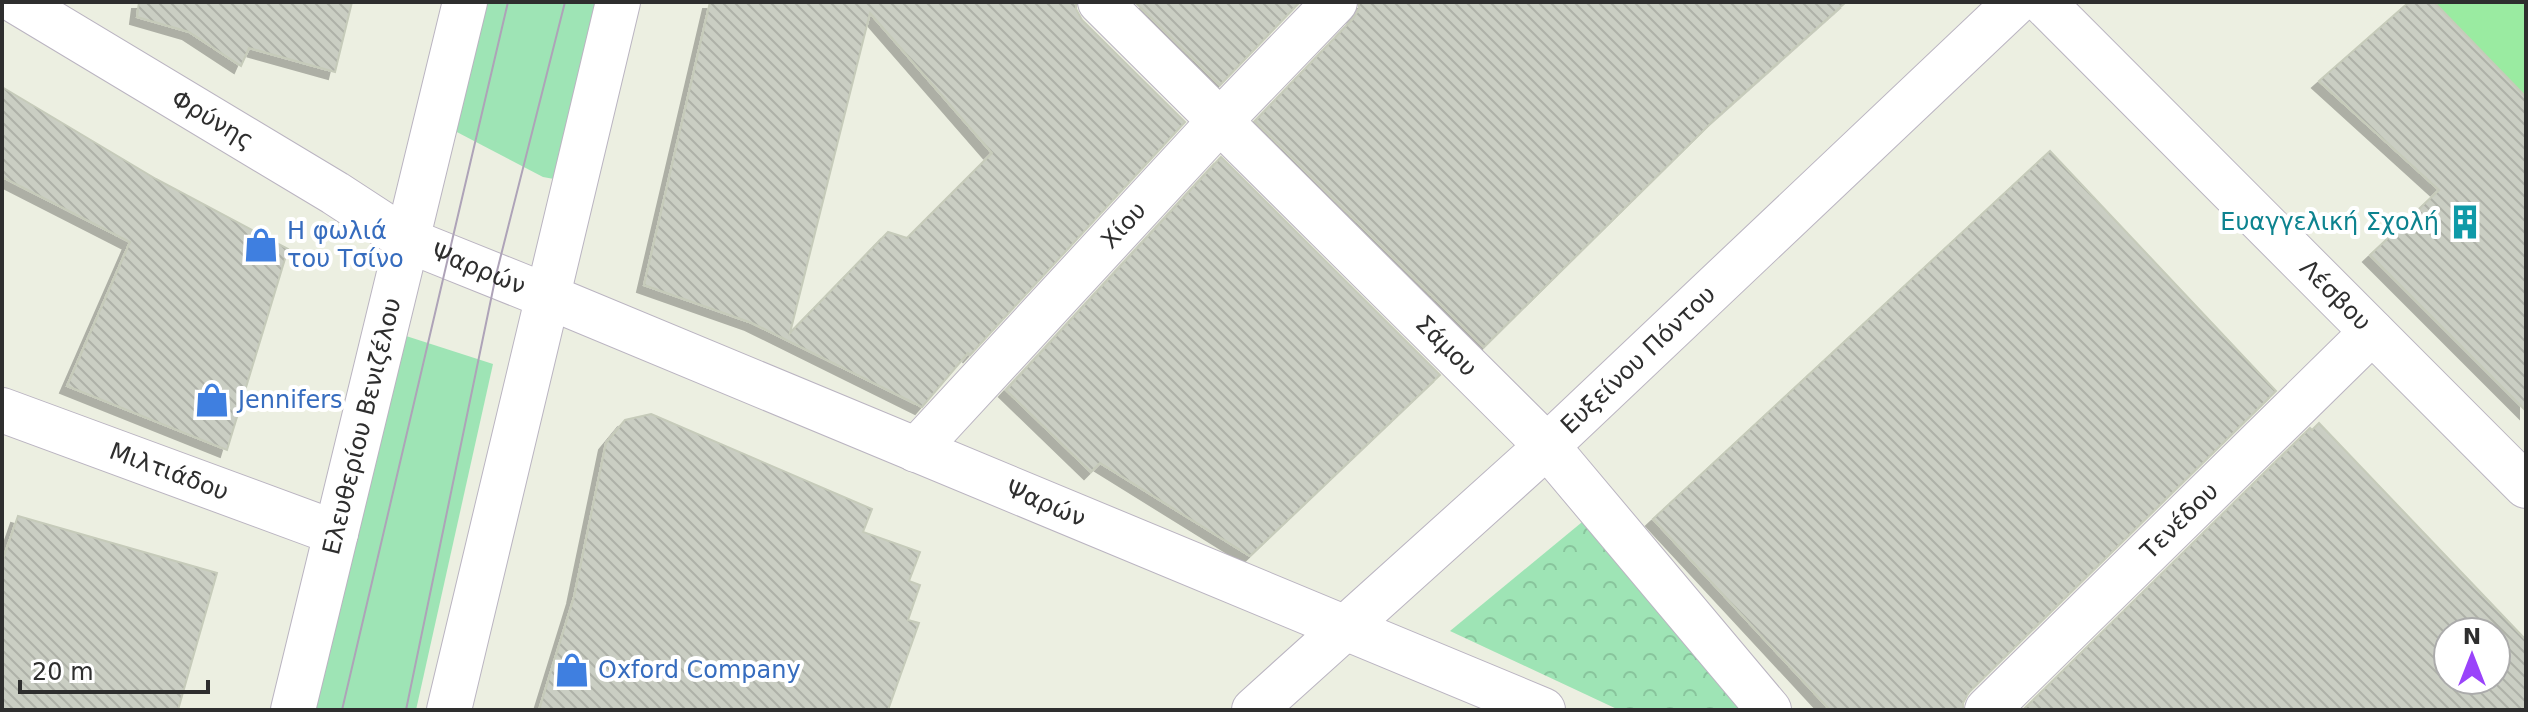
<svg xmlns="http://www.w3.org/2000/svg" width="2528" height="712" font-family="'DejaVu Sans',sans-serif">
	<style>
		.grass { fill: #9ee4b5 }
		.forest { fill: url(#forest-crowns) }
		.pitch { fill: #9aeba1 }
		.building { fill: url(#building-back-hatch); stroke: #c6cbba; stroke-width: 2; fill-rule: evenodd; filter: url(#shadow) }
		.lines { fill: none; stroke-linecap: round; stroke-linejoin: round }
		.street-casing { stroke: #bab4c1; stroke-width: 46 }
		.secondary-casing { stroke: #bab4c1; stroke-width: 46 }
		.street { stroke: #fff; stroke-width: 44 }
		.secondary { stroke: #fff; stroke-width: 44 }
		.tram { stroke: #aea3b8; stroke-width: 2 }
		.labels { text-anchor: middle; stroke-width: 8; stroke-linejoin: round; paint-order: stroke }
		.street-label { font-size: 24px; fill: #2e2e2e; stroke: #fff }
		.culture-label { font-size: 24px; fill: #0d838f; stroke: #fff; text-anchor: end }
		.shop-label { font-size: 24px; fill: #366cbe; stroke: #fff; text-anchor: start }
	</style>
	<defs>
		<pattern id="forest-crowns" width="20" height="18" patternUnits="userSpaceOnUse" patternTransform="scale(2)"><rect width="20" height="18" fill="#9ee4b5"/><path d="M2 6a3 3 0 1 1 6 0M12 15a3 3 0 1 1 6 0" fill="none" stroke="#88c49c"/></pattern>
		<pattern id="building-back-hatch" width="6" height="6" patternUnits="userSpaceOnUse" patternTransform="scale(2)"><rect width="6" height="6" fill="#cacec3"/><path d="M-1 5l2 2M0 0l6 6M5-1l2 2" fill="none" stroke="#aeb1a8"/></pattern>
		<filter id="shadow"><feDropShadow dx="-7" dy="7" stdDeviation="0" flood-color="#0004"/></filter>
	</defs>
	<rect width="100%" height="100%" fill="#ecefe1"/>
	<g class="grass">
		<polygon points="484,2 596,2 554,179 543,177 453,130"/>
		<polygon points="403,335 493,364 416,710 312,710"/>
	</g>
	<polygon class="forest" points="1587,518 1752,710 1619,710 1450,631"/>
	<polygon class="pitch" points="2434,2 2526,2 2526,97"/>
	<g class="building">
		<polygon points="139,2 352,2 335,72 249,48 241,66 189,32 137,17"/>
		<path d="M 710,2 L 1076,2 L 1076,9 L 1082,20 L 1185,122 L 970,355 L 968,353 L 922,407 L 752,323 L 644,285 ZM 870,13 L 992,153 L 907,238 L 888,232 L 790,333 Z"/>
		<polygon points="1135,2 1300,2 1220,85"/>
		<polygon points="1359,2 1846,2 1715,119 1484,347 1255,121 1353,19 1359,9"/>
		<polygon points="2409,2 2434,2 2526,97 2526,411 2370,255 2439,190 2319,81"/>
		<polygon points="2,87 156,179 288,249 227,450 67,386 130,242 2,177"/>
		<polygon points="2050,151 2276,391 1969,692 1963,703 1963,710 1830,710 1653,519"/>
		<polygon points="1221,157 1440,375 1250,556 1100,463 1091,472 1006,390"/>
		<polygon points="651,414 872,509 863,532 920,552 909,581 920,585 908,620 919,623 888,710 539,710 574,597 606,443 625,420"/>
		<path d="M 2319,423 L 2526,640 L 2526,710 L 2023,710 L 2310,428 L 2312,430 ZM 2448,632 L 2496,632 L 2496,680 L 2448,680 Z"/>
		<polygon points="18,516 217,573 178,710 2,710 2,562"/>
	</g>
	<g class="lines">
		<g class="street-casing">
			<g id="street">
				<path id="s1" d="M 17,2 L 335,193 L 407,240 L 549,297"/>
				<path id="s2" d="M 1100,2 L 1547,446 L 1769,710"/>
				<path id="s3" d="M 2,410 L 336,533"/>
				<path id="s4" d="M 916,450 L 1219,122 L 1335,2"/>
				<path id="s5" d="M 1987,710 L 2372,332"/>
			</g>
		</g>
		<g class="secondary-casing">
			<g id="secondary">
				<path id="s6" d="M 2043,2 L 2526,486"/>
				<path id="s7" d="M 549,297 L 1543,710"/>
				<path id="s8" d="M 293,710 L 465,2"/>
				<polyline points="449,710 618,2"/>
				<path id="s9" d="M 1254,710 L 1547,446 L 2016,2"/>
			</g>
		</g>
		<use href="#street" class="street"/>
		<use href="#secondary" class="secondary"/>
		<g class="tram">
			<polyline points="342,710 508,2"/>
			<polyline points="406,710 496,275 565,2"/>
		</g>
	</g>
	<defs>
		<g id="building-bare" transform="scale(2.76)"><path d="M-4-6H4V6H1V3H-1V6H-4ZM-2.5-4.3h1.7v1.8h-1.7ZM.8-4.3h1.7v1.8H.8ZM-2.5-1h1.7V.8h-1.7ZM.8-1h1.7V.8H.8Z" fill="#0f9aa8" stroke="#fff" stroke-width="2.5" paint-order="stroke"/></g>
		<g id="shop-bare" transform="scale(2.76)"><path d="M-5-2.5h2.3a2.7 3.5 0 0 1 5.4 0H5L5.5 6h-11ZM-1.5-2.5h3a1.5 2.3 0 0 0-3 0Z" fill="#3f7fe0" stroke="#fff" stroke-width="2.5" paint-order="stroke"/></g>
	</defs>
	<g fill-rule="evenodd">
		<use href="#building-bare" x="2465" y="222"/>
		<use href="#shop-bare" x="261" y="245"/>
		<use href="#shop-bare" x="212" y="400"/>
		<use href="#shop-bare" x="572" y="670"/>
	</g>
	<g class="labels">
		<g class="street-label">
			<text dy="8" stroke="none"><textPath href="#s1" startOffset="228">Φρύνης</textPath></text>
			<text dy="8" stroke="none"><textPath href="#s4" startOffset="306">Χίου</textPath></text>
			<text dy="8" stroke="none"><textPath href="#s1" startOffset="534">Ψαρρών</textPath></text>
			<text dy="8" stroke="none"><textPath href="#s6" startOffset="414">Λέσβου</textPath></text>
			<text dy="8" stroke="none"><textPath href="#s2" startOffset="488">Σάμου</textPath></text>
			<text dy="8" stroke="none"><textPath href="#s9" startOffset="520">Ευξείνου Πόντου</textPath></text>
			<text dy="8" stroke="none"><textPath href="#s8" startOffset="292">Ελευθερίου Βενιζέλου</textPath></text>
			<text dy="8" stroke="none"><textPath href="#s3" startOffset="178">Μιλτιάδου</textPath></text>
			<text dy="8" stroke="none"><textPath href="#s7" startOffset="538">Ψαρών</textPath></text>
			<text dy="8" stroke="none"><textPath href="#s5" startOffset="270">Τενέδου</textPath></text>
		</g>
		<g class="culture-label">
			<text x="2439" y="230">Ευαγγελική Σχολή</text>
		</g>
		<g class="shop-label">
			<text x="287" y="239">Η φωλιά<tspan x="287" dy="28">του Τσίνο</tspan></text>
			<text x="238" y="408">Jennifers</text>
			<text x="598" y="678">Oxford Company</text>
		</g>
	</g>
	<rect width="2528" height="712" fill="none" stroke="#2e2e2e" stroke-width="8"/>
	<g transform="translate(2472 656)"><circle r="38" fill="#ffffff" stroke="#ababab" stroke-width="2"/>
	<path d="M0-6L14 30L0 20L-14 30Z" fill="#9a43fa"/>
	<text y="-12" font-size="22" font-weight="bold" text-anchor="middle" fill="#2e2e2e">N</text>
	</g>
	<path d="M20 680v12h188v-12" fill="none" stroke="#2e2e2e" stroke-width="4"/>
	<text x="32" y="680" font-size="24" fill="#2e2e2e" stroke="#ffffff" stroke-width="6" paint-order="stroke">20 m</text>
</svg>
